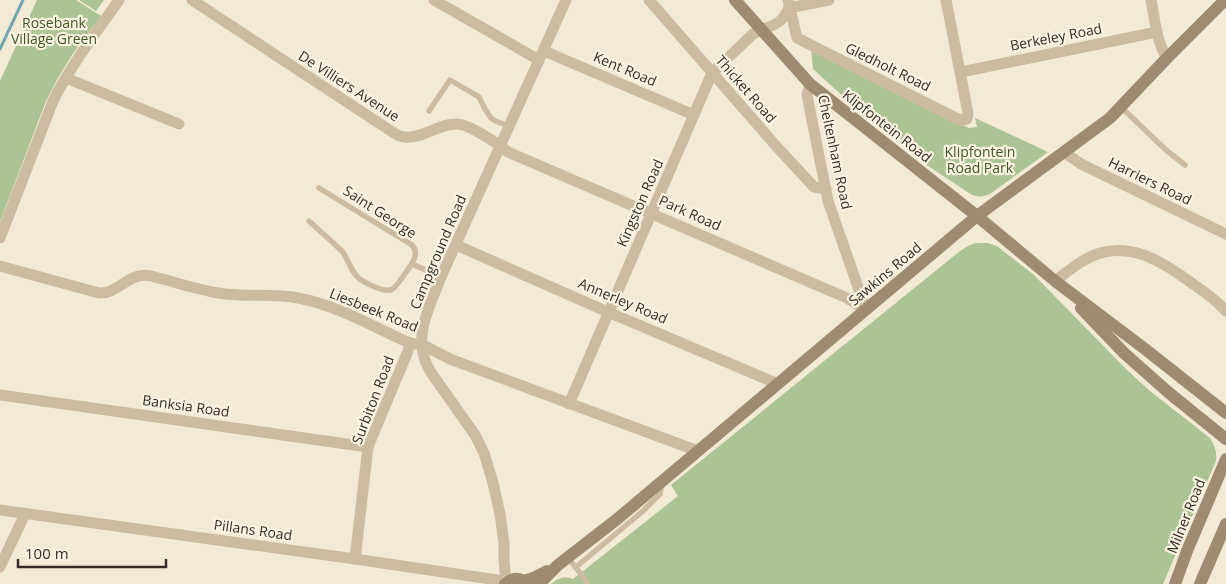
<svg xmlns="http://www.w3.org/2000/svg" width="1226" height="584" font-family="'Open Sans',sans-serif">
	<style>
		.green { fill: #acc395 }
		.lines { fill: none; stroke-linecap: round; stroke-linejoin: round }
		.stream { stroke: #72a6b2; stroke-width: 3 }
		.lane { stroke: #ccbba1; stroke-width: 5.5 }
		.street { stroke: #ccbba1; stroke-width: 11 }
		.secondary { stroke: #9f8a72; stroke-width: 12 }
		.labels { text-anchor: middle; stroke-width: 4.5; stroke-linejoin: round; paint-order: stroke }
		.park-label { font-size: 14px; fill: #3d5526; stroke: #faf3e2 }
		.street-label { font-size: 14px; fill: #352c24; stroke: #faf3e2 }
	</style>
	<rect width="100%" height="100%" fill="#f3ead6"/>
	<g class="green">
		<polygon points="37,0 76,0 101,16 72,55 58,78 46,101 0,222 0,81"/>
		<polygon points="79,0 104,0 96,11"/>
		<path d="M 811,48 L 969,128 L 977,127 L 975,118 L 1048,152 L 990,194 C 983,197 979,197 972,195 L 922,162 L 909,146 L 889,130 L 869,120 L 813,69 Z"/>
		<path d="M 976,243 L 987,243 L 997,246 L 1034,275 L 1128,371 L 1150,391 L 1210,438 C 1215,445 1217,452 1216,461 L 1163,584 L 551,584 C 559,578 563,576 573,579 L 678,496 L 671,485 L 960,251 L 968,246 Z"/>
	</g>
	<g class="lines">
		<polyline class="stream" points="0,49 23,0"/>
		<g class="lane">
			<polyline points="1121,107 1166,150 1185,165"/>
			<polyline points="429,111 450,80 479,97 485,109 491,118 495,121 509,126"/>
			<path d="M 309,221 L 342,251 C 349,260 352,275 361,280 C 367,284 384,292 391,290 C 395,289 415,261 415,256 C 416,251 415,248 412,245 L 319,188"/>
			<polyline points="412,264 441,277"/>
			<polyline points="568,558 581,574 587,584"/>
			<polyline points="576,567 643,511 660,494 661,489 659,486"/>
		</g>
		<g class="street">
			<path d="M 192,0 L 394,133 C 397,135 401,137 405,137 C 423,139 439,123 457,124 C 471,125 497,143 508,152 L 847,298 L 866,310"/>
			<polyline points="434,0 539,60"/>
			<polyline points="649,0 777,147 814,187 826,189"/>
			<polyline points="788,0 797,38 958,119 962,120 967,119 968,114 967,108 946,0"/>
			<path d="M 1151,0 C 1155,19 1156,41 1167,58"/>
			<polyline points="544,51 694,115"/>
			<polyline points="961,72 1157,32"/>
			<polyline points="66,78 179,124"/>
			<polyline points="810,84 807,95 828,201 866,310"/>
			<polyline points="1064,152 1081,164 1226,234"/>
			<path d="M 0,238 L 53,101 C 71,65 96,33 119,0"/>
			<polyline points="456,245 608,312 778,384"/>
			<path d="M 0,266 L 99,293 C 115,294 124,279 139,276 C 143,275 147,275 151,276 C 176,282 200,291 226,294 C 250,297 274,293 298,298 C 336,305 370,325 405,341 L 415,344 L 421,344 L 450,359 L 698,451"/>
			<path d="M 1055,281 C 1070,270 1085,256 1105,252 C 1138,245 1167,265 1193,284 C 1205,292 1216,300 1226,311"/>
			<polyline points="0,395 368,447"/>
			<path d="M 569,404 L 712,73 L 753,34 C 763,28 775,27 782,19 C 785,16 787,12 789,8 L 829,0"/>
			<polyline points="0,510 355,559 497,580 501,584"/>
			<polyline points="355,559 368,447 408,351 410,343"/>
			<polyline points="0,567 25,514"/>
			<path d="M 506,583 L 504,560 L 504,543 L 500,514 L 493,483 L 484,453 L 475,435 L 430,371 C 411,338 429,309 441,277 L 566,0"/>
		</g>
		<g class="secondary">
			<polyline points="735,0 810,84 977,216 1055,281 1145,349 1226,413"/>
			<polyline points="1081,308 1124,353 1168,392 1226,439"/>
			<polyline points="524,581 533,578 547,571"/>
			<path d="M 505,584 C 513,577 520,577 528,584"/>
			<polyline points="539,584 558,565 616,520 698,451 977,216 1110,118 1167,58 1225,0"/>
			<polyline points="1175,584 1187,551 1226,459"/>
			<polyline points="1200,584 1226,524"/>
		</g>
	</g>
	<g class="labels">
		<g class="park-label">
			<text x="54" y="28">Rosebank<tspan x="54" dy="16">Village Green</tspan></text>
			<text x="980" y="157">Klipfontein<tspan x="980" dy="16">Road Park</tspan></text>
		</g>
		<g class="street-label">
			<text transform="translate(1056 37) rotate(-11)" y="5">Berkeley Road</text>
			<text transform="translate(888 67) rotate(26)" y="5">Gledholt Road</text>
			<text transform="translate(625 69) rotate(23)" y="5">Kent Road</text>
			<text transform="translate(349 86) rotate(33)" y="5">De Villiers Avenue</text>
			<text transform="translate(746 89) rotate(49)" y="5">Thicket Road</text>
			<text transform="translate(887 126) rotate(38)" y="5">Klipfontein Road</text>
			<text transform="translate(835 152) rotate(78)" y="5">Cheltenham Road</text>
			<text transform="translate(1150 181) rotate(26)" y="5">Harriers Road</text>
			<text transform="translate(640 203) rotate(-66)" y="5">Kingston Road</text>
			<text transform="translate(380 212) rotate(33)" y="5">Saint George</text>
			<text transform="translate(690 213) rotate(24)" y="5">Park Road</text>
			<text transform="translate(438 252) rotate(-67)" y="5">Campground Road</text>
			<text transform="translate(885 274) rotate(-40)" y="5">Sawkins Road</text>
			<text transform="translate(623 301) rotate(23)" y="5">Annerley Road</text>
			<text transform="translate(374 310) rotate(22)" y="5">Liesbeek Road</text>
			<text transform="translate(373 400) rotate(-69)" y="5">Surbiton Road</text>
			<text transform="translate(186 406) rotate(8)" y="5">Banksia Road</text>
			<text transform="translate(1186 516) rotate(-68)" y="5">Milner Road</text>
			<text transform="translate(253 530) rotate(8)" y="5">Pillans Road</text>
		</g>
	</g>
	<path d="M18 559v8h148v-8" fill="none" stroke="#352c24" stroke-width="2.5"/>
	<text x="25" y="559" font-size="15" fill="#352c24" stroke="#faf3e2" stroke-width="4" paint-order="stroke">100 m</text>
</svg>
